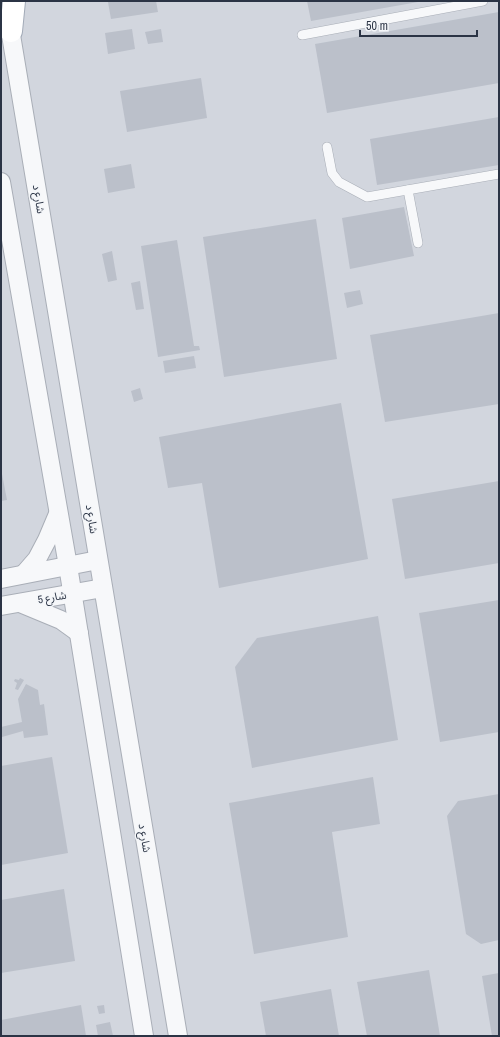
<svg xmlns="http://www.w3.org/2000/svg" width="500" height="1037" font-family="'Archivo Narrow','Noto Sans Arabic',sans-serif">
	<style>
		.built { fill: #d2d6de }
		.building { fill: #bbc0ca }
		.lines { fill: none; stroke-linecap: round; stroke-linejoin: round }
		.lane-casing { stroke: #a9aeb7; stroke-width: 10 }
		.street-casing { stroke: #a9aeb7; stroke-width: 20 }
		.primary-casing { stroke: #a3abb8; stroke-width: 24 }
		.lane { stroke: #f7f8fa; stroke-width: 9 }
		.street { stroke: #f7f8fa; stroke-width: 18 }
		.primary { stroke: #fff; stroke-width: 22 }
		.labels { text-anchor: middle; stroke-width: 3; stroke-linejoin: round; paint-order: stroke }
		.street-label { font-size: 11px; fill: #2b3445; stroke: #f4f6f9 }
	</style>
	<rect width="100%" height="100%" fill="#e4e7ec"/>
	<rect class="built" x="1" y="1" width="498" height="1035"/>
	<g class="building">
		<polygon points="117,1 156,1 158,12 111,19 108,2"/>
		<polygon points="307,1 418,1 418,2 311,21"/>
		<polygon points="499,12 499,83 327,113 315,44"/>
		<polygon points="132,29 135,49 108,54 105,33"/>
		<polygon points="161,29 163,42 148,44 145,32"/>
		<polygon points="201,78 207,118 127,132 120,91"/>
		<polygon points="499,117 499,165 377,185 370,139"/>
		<polygon points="131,164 135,188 108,193 104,169"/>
		<polygon points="404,207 414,256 350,269 342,218"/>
		<polygon points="316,219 337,359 224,377 203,237"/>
		<polygon points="177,240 194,346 199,346 200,350 158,357 141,246"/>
		<polygon points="112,251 117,280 108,282 102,254"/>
		<polygon points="140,281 144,309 136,310 131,283"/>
		<polygon points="360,290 363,304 347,308 344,293"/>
		<polygon points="499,313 499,404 385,422 370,335"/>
		<polygon points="194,356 196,368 165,373 163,361"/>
		<polygon points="140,388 143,399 134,402 131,391"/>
		<polygon points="341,403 368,559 219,588 202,483 168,488 159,437"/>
		<polygon points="1,474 2,474 7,500 1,501"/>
		<polygon points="499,481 499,563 405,579 392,499"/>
		<polygon points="499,600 499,732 440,742 419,613"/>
		<polygon points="378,616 398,740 252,768 235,667 257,638"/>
		<polygon points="20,678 24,680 18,690 15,689 17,683 14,681 15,679 19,680"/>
		<polygon points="26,684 38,690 40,705 44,704 48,735 24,738 23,731 2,737 1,727 22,722 18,699"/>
		<polygon points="52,757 68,853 1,865 1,766"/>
		<polygon points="373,777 380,824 332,832 348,937 254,954 229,803"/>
		<polygon points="499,794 499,940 481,944 466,934 447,816 458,801"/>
		<polygon points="64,889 75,961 1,973 1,900"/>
		<polygon points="429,970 440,1036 367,1036 357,982"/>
		<polygon points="499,973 499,1036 492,1036 482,976"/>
		<polygon points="331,989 339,1036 266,1036 260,1002"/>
		<polygon points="81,1005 86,1036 1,1036 1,1020"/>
		<polygon points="104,1005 105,1013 99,1014 97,1006"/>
		<polygon points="110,1022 113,1036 98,1036 96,1025"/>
	</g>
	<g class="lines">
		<g class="lane-casing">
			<g id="lane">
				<polyline points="302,35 483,1"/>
				<polyline points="327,147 332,173 339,182 367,197 499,174"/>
				<polyline points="408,190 418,243"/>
			</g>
		</g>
		<g class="street-casing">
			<g id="street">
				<polyline points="8,17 178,1036"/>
				<polyline points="1,182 68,566 144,1036"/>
				<polyline points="24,574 37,559 47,540 58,514"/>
				<polyline points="1,579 98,560"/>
				<polyline points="20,603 61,620 79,633"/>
				<polyline points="1,606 103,588"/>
			</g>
		</g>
		<g class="primary-casing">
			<polyline id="primary" points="11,31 14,1"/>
		</g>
		<use href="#lane" class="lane"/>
		<use href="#street" class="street"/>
		<use href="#primary" class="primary"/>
	</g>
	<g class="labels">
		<g class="street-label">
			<text transform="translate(39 199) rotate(81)" y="4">شارع د</text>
			<text transform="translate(92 519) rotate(81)" y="4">شارع د</text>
			<text transform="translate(52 597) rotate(-10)" y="4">شارع 5</text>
			<text transform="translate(145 838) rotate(80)" y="4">شارع د</text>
		</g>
	</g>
	<rect width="500" height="1037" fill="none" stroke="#2b3445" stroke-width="4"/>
	<path d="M360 30v6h117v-6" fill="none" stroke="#2b3445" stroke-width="2"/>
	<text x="366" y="30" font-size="12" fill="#2b3445" stroke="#f4f6f9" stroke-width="3" paint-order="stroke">50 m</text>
</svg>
